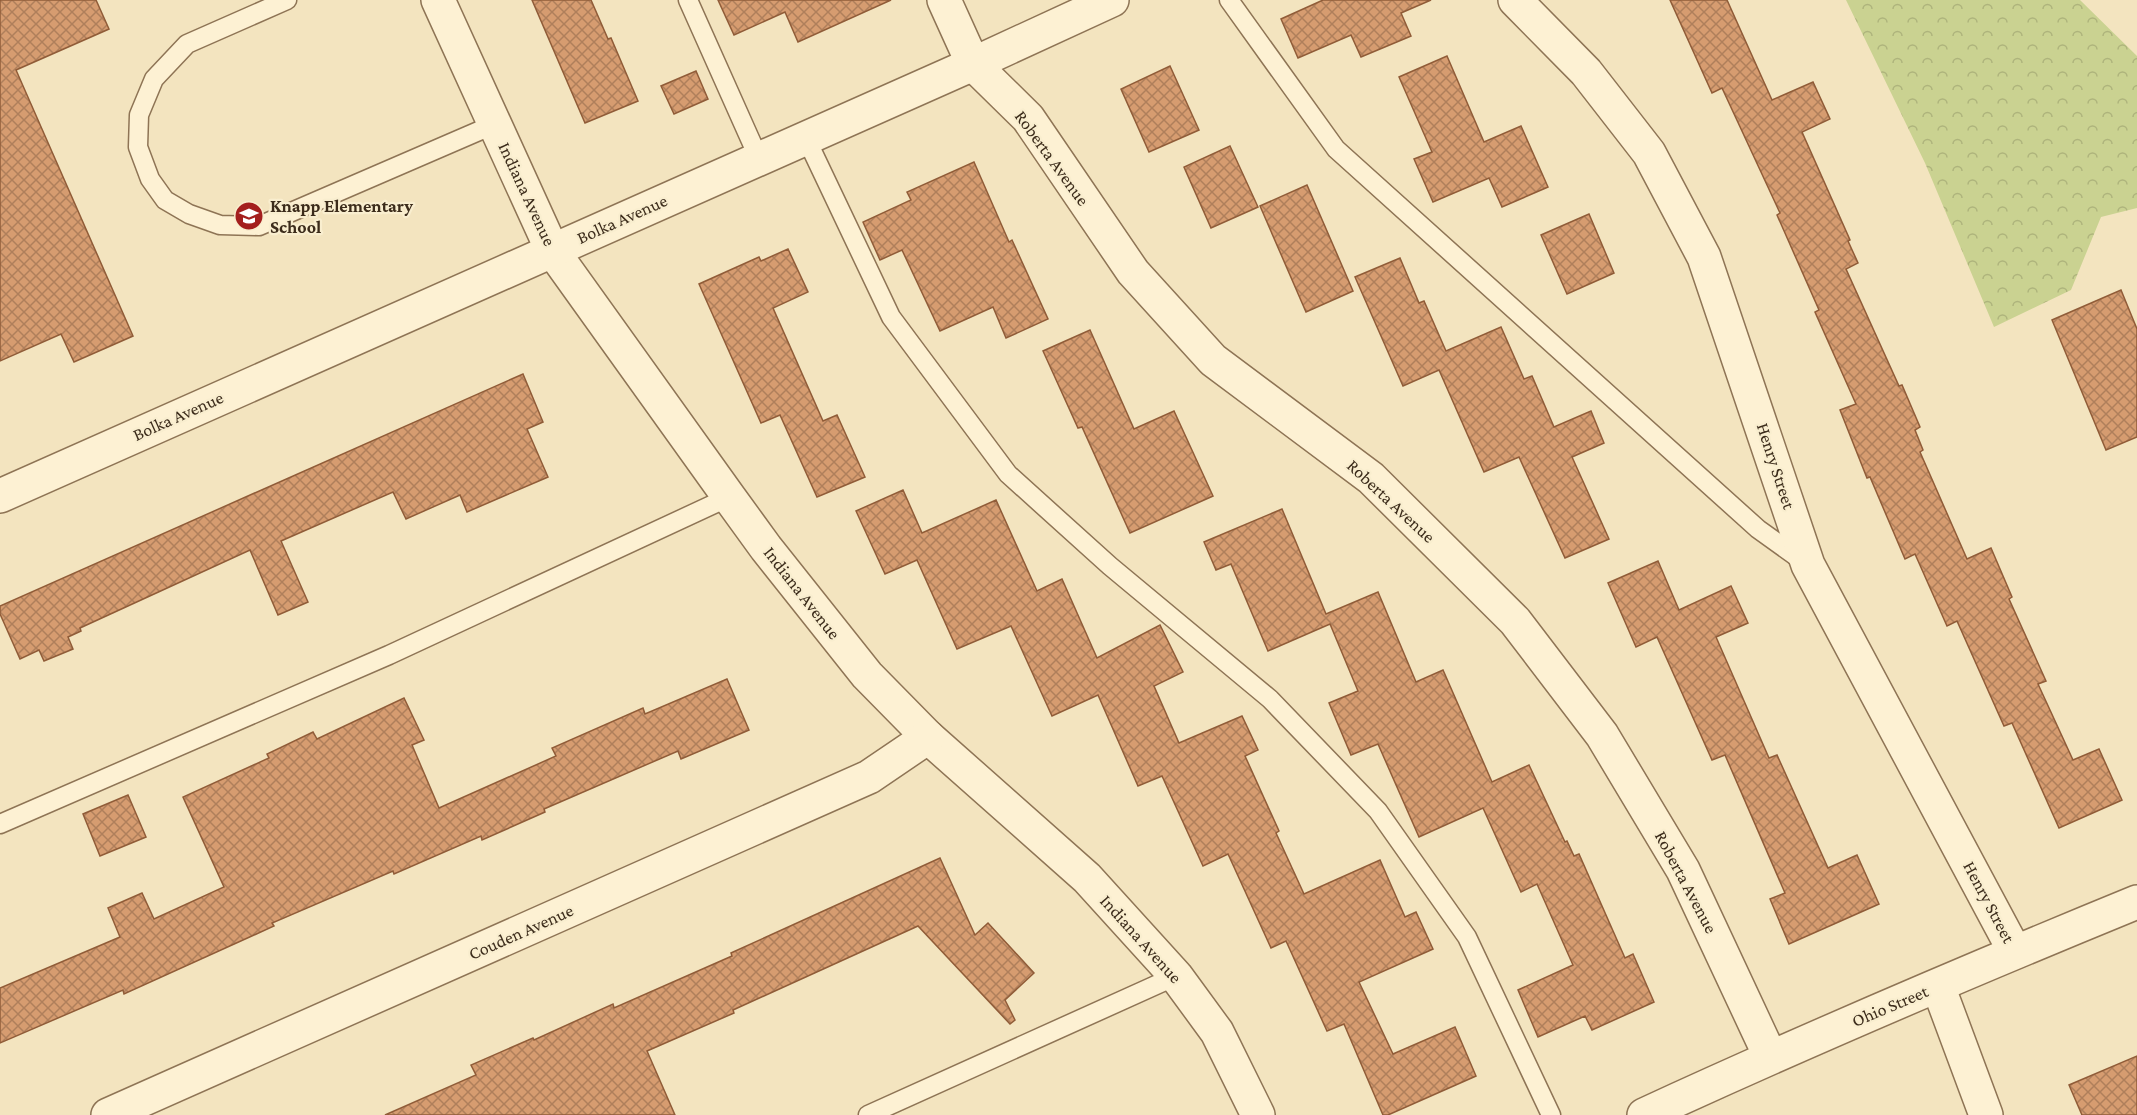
<svg xmlns="http://www.w3.org/2000/svg" width="2137" height="1115" font-family="'Crimson Pro',serif">
	<style>
		.forest { fill: url(#forest-crowns) }
		.building { fill: url(#building-cross-hatch); stroke: #905c38; stroke-width: 1.5 }
		.lines { fill: none; stroke-linecap: round; stroke-linejoin: round }
		.service-casing { stroke: #8e7455; stroke-width: 21 }
		.minor-casing { stroke: #8e7455; stroke-width: 36 }
		.tertiary-casing { stroke: #8e7455; stroke-width: 36 }
		.service { stroke: #fdf1d3; stroke-width: 18 }
		.minor { stroke: #fdf1d3; stroke-width: 33 }
		.tertiary { stroke: #fdf1d3; stroke-width: 33 }
		.labels { text-anchor: middle; stroke-width: 4.5; stroke-linejoin: round; paint-order: stroke }
		.street-label { font-size: 18px; fill: #3c2c1b; stroke: #f9eecf }
		.poi-label { font-size: 18px; font-weight: bold; fill: #3c2c1b; stroke: #f9eecf; text-anchor: start }
	</style>
	<defs>
		<pattern id="forest-crowns" width="20" height="18" patternUnits="userSpaceOnUse" patternTransform="scale(1.5)"><rect width="20" height="18" fill="#cad291"/><path d="M2 6a3 3 0 1 1 6 0M12 15a3 3 0 1 1 6 0" fill="none" stroke="#aeb47c"/></pattern>
		<pattern id="building-cross-hatch" width="8" height="8" patternUnits="userSpaceOnUse" patternTransform="scale(1.5)"><rect width="8" height="8" fill="#d69c70"/><path d="M0 0l8 8M0 8l8-8" fill="none" stroke="#af7f5b"/></pattern>
	</defs>
	<rect width="100%" height="100%" fill="#f3e4bf"/>
	<polygon class="forest" points="1846,0 2080,0 2137,56 2137,208 2101,217 2071,290 1994,327 1925,163"/>
	<g class="building">
		<polygon points="0,0 96,0 109,29 16,70 133,336 74,362 61,334 0,361"/>
		<polygon points="532,0 591,0 608,39 611,38 638,101 585,123"/>
		<polygon points="718,0 891,0 798,42 785,12 734,35"/>
		<polygon points="1323,0 1431,0 1401,13 1411,36 1361,57 1351,35 1298,58 1281,19"/>
		<polygon points="1670,0 1727,0 1772,100 1813,82 1830,119 1802,132 1850,240 1848,241 1858,263 1846,269 1899,386 1902,385 1920,427 1915,430 1923,450 1920,452 1967,559 1991,548 2012,597 2009,599 2046,681 2038,684 2073,760 2099,749 2122,800 2059,828 2012,723 2004,726 1957,621 1947,626 1915,554 1905,559 1870,477 1867,478 1840,410 1856,404 1815,312 1819,310 1777,215 1780,213 1722,88 1712,93"/>
		<polygon points="1447,56 1484,142 1521,126 1548,187 1502,207 1489,178 1433,202 1414,159 1432,152 1399,77"/>
		<polygon points="1170,66 1199,130 1149,152 1121,89"/>
		<polygon points="696,71 708,99 674,114 661,86"/>
		<polygon points="1230,146 1258,207 1211,228 1184,167"/>
		<polygon points="974,162 1009,242 1012,240 1048,319 1006,338 993,307 940,331 902,250 880,260 863,222 911,200 907,192"/>
		<polygon points="1307,185 1353,291 1306,312 1260,206"/>
		<polygon points="1589,214 1614,273 1567,294 1541,235"/>
		<polygon points="788,249 808,292 773,308 823,421 837,415 865,477 817,497 780,415 761,423 699,284 759,257 761,261"/>
		<polygon points="1400,258 1419,303 1424,301 1446,351 1501,327 1524,379 1532,376 1554,427 1591,411 1604,443 1572,457 1609,539 1565,558 1519,457 1484,472 1439,370 1403,386 1355,277"/>
		<polygon points="2121,290 2137,329 2137,437 2106,450 2052,320"/>
		<polygon points="1090,330 1134,429 1174,411 1213,496 1130,533 1082,427 1078,428 1043,351"/>
		<polygon points="523,374 543,422 527,429 548,477 467,512 460,495 406,519 393,492 281,541 308,602 278,615 250,550 80,628 81,631 68,637 73,649 44,661 39,650 20,659 0,614 0,606"/>
		<polygon points="903,490 922,533 996,500 1037,591 1062,579 1097,658 1160,625 1183,672 1154,686 1179,743 1242,716 1258,750 1245,756 1279,831 1276,833 1304,894 1380,860 1405,917 1416,912 1433,949 1359,982 1393,1054 1455,1027 1476,1076 1388,1115 1383,1115 1344,1024 1327,1031 1286,941 1271,948 1228,854 1203,866 1162,776 1138,786 1098,695 1052,716 1011,626 957,649 917,560 885,574 856,511"/>
		<polygon points="1282,509 1326,614 1378,592 1416,682 1443,670 1492,782 1529,765 1565,842 1567,841 1574,856 1579,854 1625,958 1633,954 1654,1002 1592,1030 1585,1016 1538,1037 1518,990 1573,965 1537,884 1521,892 1483,808 1419,837 1378,744 1351,755 1329,703 1358,691 1330,624 1268,651 1231,564 1216,570 1204,542"/>
		<polygon points="1658,561 1679,610 1731,586 1748,623 1716,637 1769,758 1777,755 1828,868 1857,855 1879,904 1789,944 1770,899 1785,893 1725,755 1712,760 1657,637 1636,647 1608,583"/>
		<polygon points="727,679 749,730 681,759 678,751 544,809 545,812 482,840 481,836 394,874 393,871 272,923 274,926 124,994 123,990 0,1043 0,988 120,937 108,908 142,893 154,919 224,887 183,797 269,758 267,754 313,732 317,739 404,698 424,740 412,745 439,808 556,756 552,748 643,708 645,714"/>
		<polygon points="128,795 146,837 100,856 83,814"/>
		<polygon points="940,858 975,935 988,923 1034,973 1005,1000 1015,1020 1010,1024 918,926 733,1010 734,1013 647,1051 675,1115 385,1115 476,1075 471,1065 533,1038 534,1040 613,1004 614,1008 732,956 731,953"/>
		<polygon points="2137,1056 2137,1115 2082,1115 2069,1085"/>
	</g>
	<g class="lines">
		<g class="service-casing">
			<g id="service">
				<polyline points="287,0 187,44 154,79 139,115 138,147 150,179 165,200 189,214 220,225 259,226 495,124"/>
				<polyline points="688,0 759,159"/>
				<polyline points="1229,0 1336,149 1758,529 1804,562"/>
				<polyline points="806,138 891,317 1008,474 1110,566 1270,699 1378,811 1467,937 1551,1115"/>
				<polyline points="0,824 389,655 729,497"/>
				<polyline points="868,1115 1176,976"/>
			</g>
		</g>
		<g class="minor-casing">
			<g id="minor">
				<polyline points="438,0 552,250 729,497 766,548 867,675 928,737 1087,878 1176,976 1217,1032 1258,1115"/>
				<polyline points="944,0 973,64 1028,118 1133,272 1213,360 1371,478 1515,621 1602,735 1683,870 1770,1056"/>
				<polyline points="1515,0 1586,72 1649,153 1704,257 1808,565 2015,952"/>
				<polyline points="0,496 973,64 1112,0"/>
				<polyline points="1938,986 1986,1115"/>
				<polyline points="108,1115 869,777 928,737"/>
			</g>
		</g>
		<g class="tertiary-casing">
			<path id="tertiary" d="M 1644,1115 C 1807,1040 1971,970 2137,902"/>
		</g>
		<use href="#service" class="service"/>
		<use href="#minor" class="minor"/>
		<use href="#tertiary" class="tertiary"/>
	</g>
	<defs>
		<g id="school-disc" transform="scale(1.5)"><circle r="9.5" fill="#a41f1e" stroke="#f9eecf"/><path d="M0-5L7-2L0 1L-7-2ZM-4 1L0 2.5L4 1V4Q0 6-4 4Z" fill="#fff"/></g>
	</defs>
	<g fill-rule="evenodd">
		<use href="#school-disc" x="249" y="216"/>
	</g>
	<g class="labels">
		<g class="street-label">
			<text transform="translate(1052 158) rotate(54)" y="6">Roberta Avenue</text>
			<text transform="translate(527 194) rotate(65)" y="6">Indiana Avenue</text>
			<text transform="translate(622 219) rotate(-24)" y="6">Bolka Avenue</text>
			<text transform="translate(178 416) rotate(-24)" y="6">Bolka Avenue</text>
			<text transform="translate(1776 466) rotate(72)" y="6">Henry Street</text>
			<text transform="translate(1391 501) rotate(43)" y="6">Roberta Avenue</text>
			<text transform="translate(802 593) rotate(52)" y="6">Indiana Avenue</text>
			<text transform="translate(1686 882) rotate(62)" y="6">Roberta Avenue</text>
			<text transform="translate(1989 902) rotate(62)" y="6">Henry Street</text>
			<text transform="translate(521 932) rotate(-24)" y="6">Couden Avenue</text>
			<text transform="translate(1141 939) rotate(48)" y="6">Indiana Avenue</text>
			<text transform="translate(1890 1006) rotate(-23)" y="6">Ohio Street</text>
		</g>
		<g class="poi-label">
			<text x="270" y="212">Knapp Elementary<tspan x="270" dy="21">School</tspan></text>
		</g>
	</g>
</svg>
